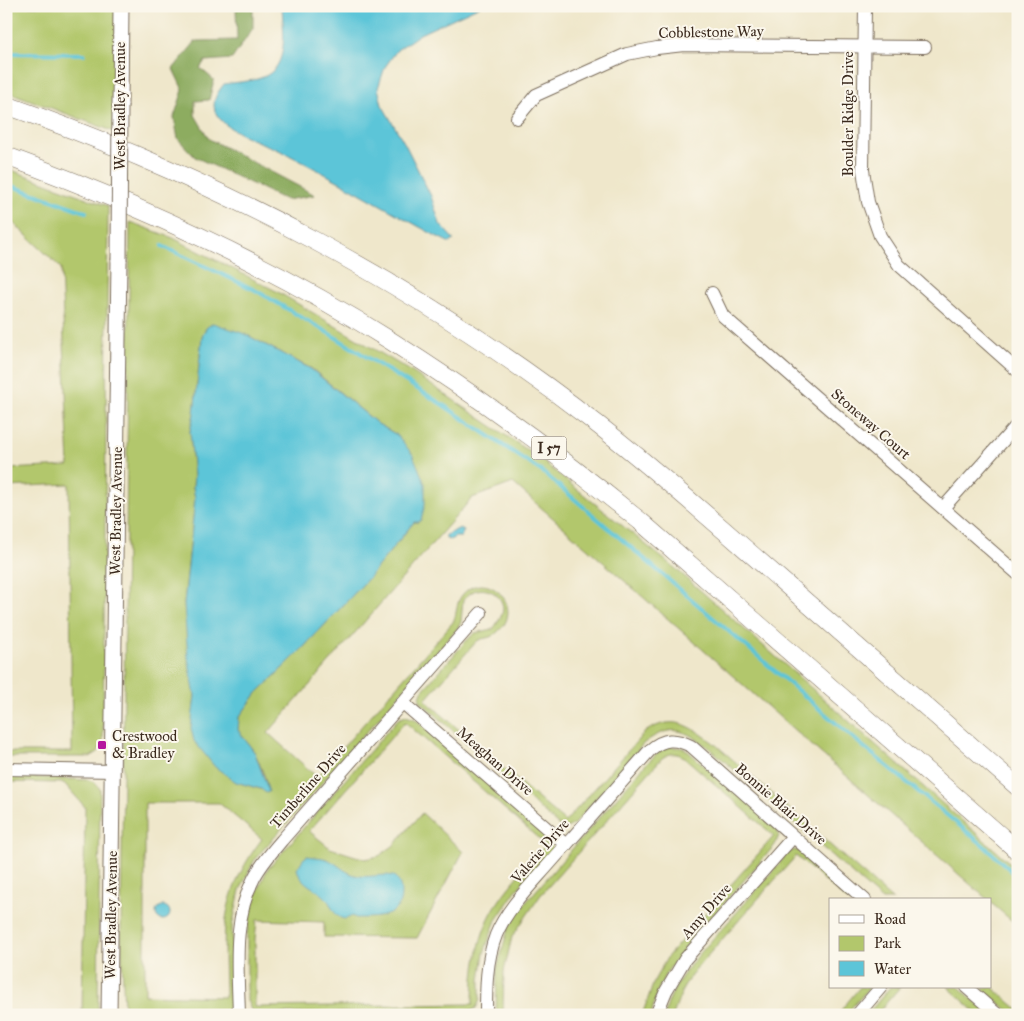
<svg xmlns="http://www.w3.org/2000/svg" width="1024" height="1021" font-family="'IM FELL Great Primer',serif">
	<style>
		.green { fill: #b2c76c; stroke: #767845; fill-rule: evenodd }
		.forest { fill: #8dac60; stroke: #646b3f }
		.water { fill: #5cc5d8; stroke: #4c787b }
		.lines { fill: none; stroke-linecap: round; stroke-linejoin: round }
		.stream { stroke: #5cc5d8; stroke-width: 4 }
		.minor-casing { stroke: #7a6c5b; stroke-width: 14 }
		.major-casing { stroke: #7a6c5b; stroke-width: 17 }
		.highway-casing { stroke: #7a6c5b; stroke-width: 19 }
		.minor { stroke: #fff; stroke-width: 12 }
		.major { stroke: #fff; stroke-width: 15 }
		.highway { stroke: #fff; stroke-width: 18 }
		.major-bridge-casing { stroke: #7a6c5b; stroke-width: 17; stroke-linecap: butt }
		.major-bridge { stroke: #fff; stroke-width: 15 }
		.poi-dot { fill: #b5179e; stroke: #fbf7ec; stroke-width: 2 }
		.labels { text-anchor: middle; stroke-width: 4; stroke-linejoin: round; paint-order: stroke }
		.shield { fill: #fbf7ec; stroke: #75685c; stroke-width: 1 }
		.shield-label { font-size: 14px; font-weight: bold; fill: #3b2a1e }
		.street-label { font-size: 15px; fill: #3b2a1e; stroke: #fbf7ec }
		.poi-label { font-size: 15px; fill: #3b2a1e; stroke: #fbf7ec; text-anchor: start }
	</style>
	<rect width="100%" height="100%" fill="#fbf7ec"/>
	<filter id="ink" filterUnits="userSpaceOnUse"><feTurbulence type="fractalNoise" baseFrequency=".02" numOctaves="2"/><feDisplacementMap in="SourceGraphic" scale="10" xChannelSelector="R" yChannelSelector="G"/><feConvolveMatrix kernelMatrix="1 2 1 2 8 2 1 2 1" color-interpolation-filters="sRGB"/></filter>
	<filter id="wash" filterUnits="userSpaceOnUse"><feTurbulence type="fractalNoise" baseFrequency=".0096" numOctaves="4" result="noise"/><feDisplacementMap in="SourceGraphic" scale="20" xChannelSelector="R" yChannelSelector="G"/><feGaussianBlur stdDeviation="1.12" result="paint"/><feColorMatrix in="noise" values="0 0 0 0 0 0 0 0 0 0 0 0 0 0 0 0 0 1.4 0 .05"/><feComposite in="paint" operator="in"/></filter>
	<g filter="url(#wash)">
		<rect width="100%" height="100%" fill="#efe7cb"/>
		<g class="green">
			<polygon points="6,6 117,6 115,132 6,91"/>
			<polygon points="6,168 108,206 103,741 98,752 90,757 6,757 6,752 72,752 69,484 6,487 6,469 69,466 61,268 6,216"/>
			<path d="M 130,222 L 173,238 L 278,292 L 409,370 L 536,456 L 676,569 L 1018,870 L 1018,926 L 990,902 L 990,900 L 988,900 L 513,483 L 472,498 L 268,733 L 317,777 L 453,622 C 458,612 455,603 463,594 C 483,570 520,599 504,625 C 501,629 495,635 490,637 C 484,639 481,638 476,642 L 425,700 L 565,822 L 645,732 C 674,713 691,726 715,744 L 893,900 L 882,900 L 714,752 C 687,732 675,720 644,743 L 574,824 C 568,828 565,829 558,825 L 420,701 L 420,697 L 422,691 L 468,639 L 475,633 L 493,629 C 497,623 503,616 503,608 C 502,593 484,585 472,592 C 469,594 466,597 463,600 L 461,622 L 458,628 L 255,859 L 240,890 L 232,927 L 234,990 L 233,1003 L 230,1010 L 221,1014 L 129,1015 L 124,1010 L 121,934 ZM 245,334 L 312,369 L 378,424 L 397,435 L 418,522 L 414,522 L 365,582 L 299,652 L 257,693 L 239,717 L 238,730 L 255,753 L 265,777 L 267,788 L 261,789 L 236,782 L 194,706 L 195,696 L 184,604 L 195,499 L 193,487 L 194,476 L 190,431 L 194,414 L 202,337 ZM 145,803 L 219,803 L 262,839 C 242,865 228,894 225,927 C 223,950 225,974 225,997 L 145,995 Z"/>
			<path d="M 406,716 L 415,719 L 549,837 L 552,847 L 547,855 L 515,892 L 496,920 L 484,953 L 480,980 L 480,1000 L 476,1008 L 471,1011 L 259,1014 L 251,1010 L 247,1000 L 247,933 L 252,904 L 267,870 L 398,719 ZM 405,722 L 546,845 C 531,863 512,881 499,901 C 478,931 473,969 473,1004 L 255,1007 L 255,939 L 257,920 L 324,922 L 324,937 L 417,938 L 463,852 L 422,813 L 393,846 L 379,856 L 365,859 L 330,848 L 309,831 Z"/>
			<path d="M 665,746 L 684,748 L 776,827 L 779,835 L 775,845 L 695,936 L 666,973 L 658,990 L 651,1015 L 642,1015 L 655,979 L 668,956 L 774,836 L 684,757 C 676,752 670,753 662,758 L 540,896 L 512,937 L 504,971 L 503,1015 L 496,1015 L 497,968 L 508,929 L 521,908 L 645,765 Z"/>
			<polygon points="6,776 89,780 94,782 100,789 98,1015 82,1015 85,807 64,783 6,782"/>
			<path d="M 794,850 L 805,852 L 858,900 L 847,900 L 796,856 L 695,970 L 684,986 L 673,1015 L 665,1015 C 671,980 707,946 730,920 C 749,898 769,876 788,853 Z"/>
			<polygon points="990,985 1018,1009 1018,1015 1013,1015 981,987 990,987"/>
			<polygon points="860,987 870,987 845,1015 837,1015"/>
			<polygon points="890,987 900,987 876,1015 867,1015"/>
			<polygon points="948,987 959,987 990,1015 979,1015"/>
		</g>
		<polygon class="forest" points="236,6 253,6 253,28 232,59 205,61 200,68 214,80 209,100 195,101 195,115 209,139 315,195 286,200 195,157 178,139 174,117 183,90 173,69 196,41 237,40"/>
		<g class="water">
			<path d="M 282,6 L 480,6 L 420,34 L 397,50 L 385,67 L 378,88 L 382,105 L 405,144 L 431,196 L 440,224 L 454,240 L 450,243 L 436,236 C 385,208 335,178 283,152 C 264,143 228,133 217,115 C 210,103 217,93 224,84 C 236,82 251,82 263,77 C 290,67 283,29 282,6 Z"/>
			<polygon points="213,323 245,334 311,369 378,424 397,435 413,455 425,484 425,504 421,520 418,522 414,522 365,582 299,652 257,693 239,717 238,730 255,753 269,792 266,793 261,789 236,782 215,767 194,741 191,728 195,696 188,658 184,604 195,499 193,487 194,476 190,431 194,414 202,337 206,328"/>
			<polygon points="460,528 464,530 461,537 455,537 450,540 446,539 446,535"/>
			<path d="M 307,856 C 313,857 321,857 327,859 C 337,863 344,872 355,875 C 368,879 381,873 394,876 C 400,882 401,886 401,894 C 401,919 374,918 356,918 L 352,916 C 348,918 346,920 341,918 C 334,915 331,905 327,899 C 317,887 301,886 297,869 L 303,859 Z"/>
			<circle cx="163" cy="913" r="7"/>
		</g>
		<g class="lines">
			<g class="stream">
				<polyline points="6,53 84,54"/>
				<polyline points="6,184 86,212"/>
				<polyline points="162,246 255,290 335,337 443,405 544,473 865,748 982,844 1018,877"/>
			</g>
		</g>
	</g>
	<g filter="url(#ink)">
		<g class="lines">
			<g class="minor-casing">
				<g id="minor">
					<polyline points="865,6 863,170 868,202 880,236 899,265 1018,371"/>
					<polyline points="517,118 536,95 627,54 657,48 684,45 925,47"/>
					<polyline points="712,293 723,316 1018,574"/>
					<polyline points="943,508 1018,424"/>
					<polyline points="403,703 566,845"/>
					<polyline points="6,769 113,771"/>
					<polyline points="966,987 998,1015"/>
					<path d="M 239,1015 C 238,969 232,920 254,878 C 261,864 272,852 282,840 L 481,613"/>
					<path d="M 486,1015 C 486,988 486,961 496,935 C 507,908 532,884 551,862 C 584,825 617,787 650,750 C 664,738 675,738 691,746 L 865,900"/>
					<polyline points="656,1015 666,991 685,959 793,837"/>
					<polyline points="857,1015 881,987"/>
				</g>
			</g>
			<g class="major-casing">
				<g id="major">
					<polyline points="120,105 121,6"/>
					<polyline points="109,1015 119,260"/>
				</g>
			</g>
			<g class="highway-casing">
				<g id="highway">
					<path d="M 6,105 C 217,179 420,286 597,424 C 660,473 720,527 781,580 C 860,649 939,718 1018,787"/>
					<path d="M 6,156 C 140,205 271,265 391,341 C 478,396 560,456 640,521 L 1018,851"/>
				</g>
			</g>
			<use href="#minor" class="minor"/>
			<use href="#major" class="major"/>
			<use href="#highway" class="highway"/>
			<g class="major-bridge-casing">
				<polyline id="major-bridge" points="119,260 120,105"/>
			</g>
			<use href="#major-bridge" class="major-bridge"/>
		</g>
	</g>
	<rect class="poi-dot" x="97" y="740" width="10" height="10" rx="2.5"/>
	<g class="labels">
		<rect class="shield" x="531.5" y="436.5" width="35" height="23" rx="4"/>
		<g class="shield-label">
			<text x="549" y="453">I 57</text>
		</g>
		<g class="street-label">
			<text transform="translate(711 32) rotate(-1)" y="5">Cobblestone Way</text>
			<text transform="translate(120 106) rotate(-90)" y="5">West Bradley Avenue</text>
			<text transform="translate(848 114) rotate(-90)" y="5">Boulder Ridge Drive</text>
			<text transform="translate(871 424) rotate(41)" y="5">Stoneway Court</text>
			<text transform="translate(116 511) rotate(-89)" y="5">West Bradley Avenue</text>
			<text transform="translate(495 761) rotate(41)" y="5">Meaghan Drive</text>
			<text transform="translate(308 786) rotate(-49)" y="5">Timberline Drive</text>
			<text transform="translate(781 804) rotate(41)" y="5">Bonnie Blair Drive</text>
			<text transform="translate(540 851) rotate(-49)" y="5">Valerie Drive</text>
			<text transform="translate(706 911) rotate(-49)" y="5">Amy Drive</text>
			<text transform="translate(111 915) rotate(-89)" y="5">West Bradley Avenue</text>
		</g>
		<g class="poi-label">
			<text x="112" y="741">Crestwood<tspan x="112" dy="17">&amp; Bradley</tspan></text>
		</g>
	</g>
	<rect width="1024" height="1021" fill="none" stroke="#fbf7ec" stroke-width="25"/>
	<rect x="829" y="898" width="162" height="90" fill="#fbf7ec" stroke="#aea59a"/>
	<rect x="839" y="915" width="25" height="8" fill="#ffffff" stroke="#aea59a"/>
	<text x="874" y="924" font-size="15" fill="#3b2a1e">Road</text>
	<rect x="839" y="936" width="25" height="15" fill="#b2c76c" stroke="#aea59a"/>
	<text x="874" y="948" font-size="15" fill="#3b2a1e">Park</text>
	<rect x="839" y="961" width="25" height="15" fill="#5cc5d8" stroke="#aea59a"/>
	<text x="874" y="974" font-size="15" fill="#3b2a1e">Water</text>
</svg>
